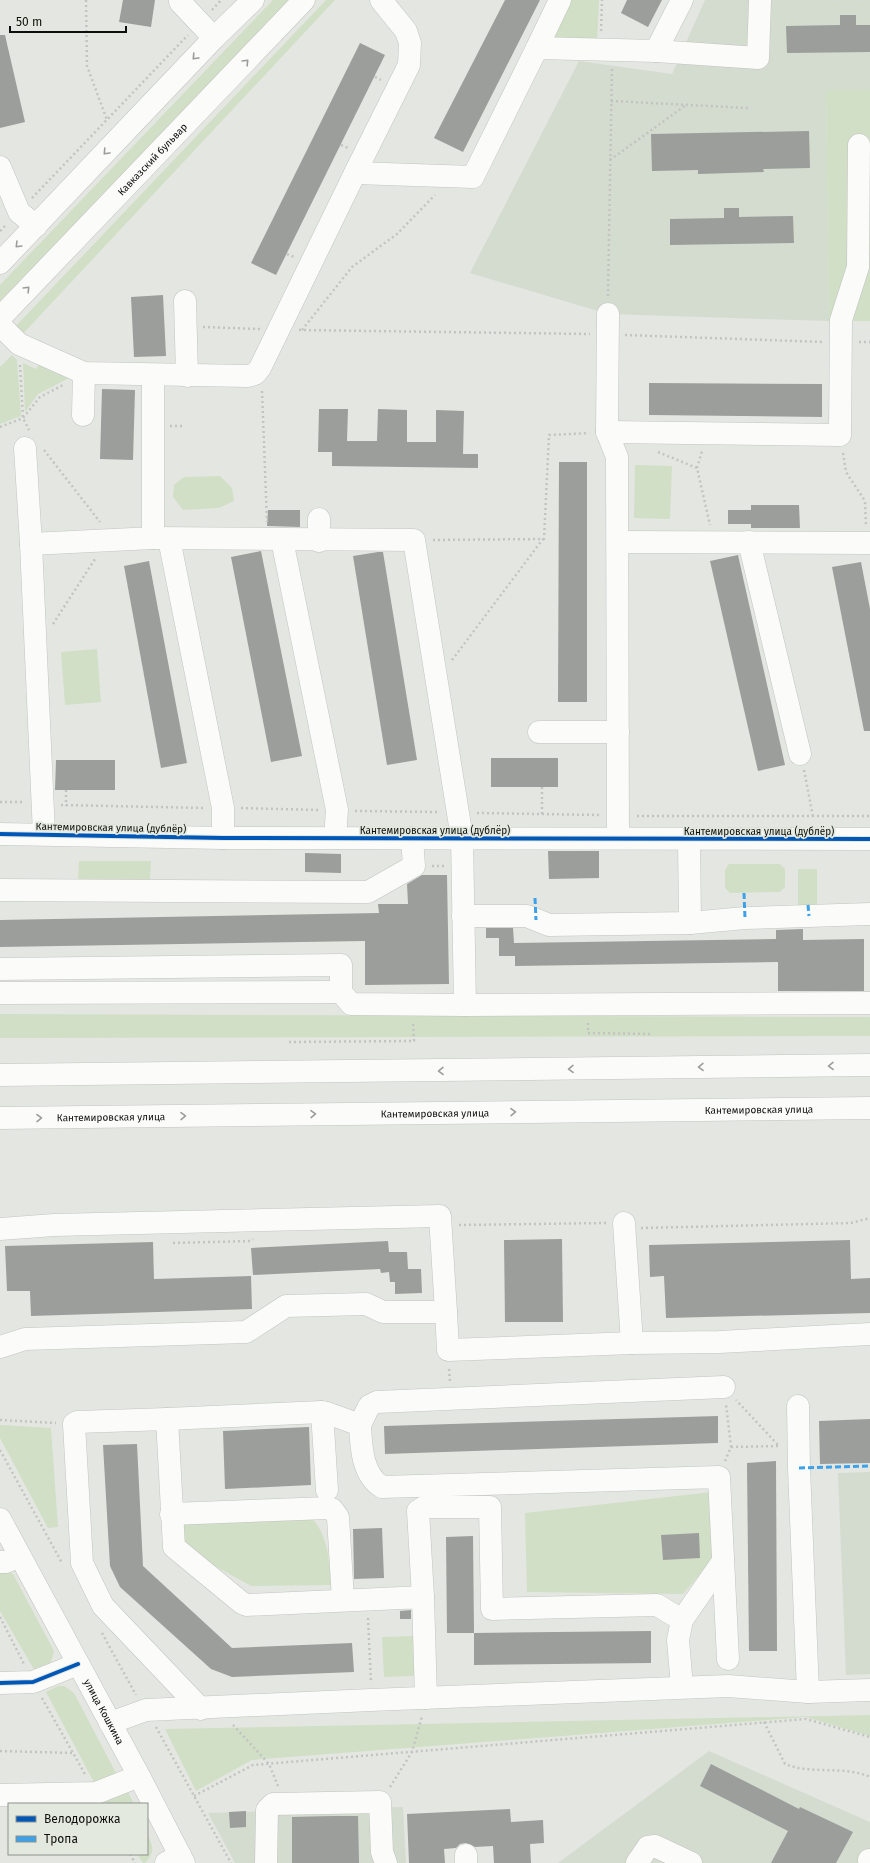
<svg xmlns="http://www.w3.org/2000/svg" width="870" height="1863" font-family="'Fira Sans',sans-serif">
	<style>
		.built { fill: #d4dbcf }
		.green { fill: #d0dfc6 }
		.building { fill: #9b9e9a }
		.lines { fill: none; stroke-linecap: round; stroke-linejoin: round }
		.minor-casing { stroke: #c1c4c0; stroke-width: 23 }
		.major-casing { stroke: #c1c4c0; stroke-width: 23 }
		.path { stroke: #c3c4c1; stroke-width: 2.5; stroke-dasharray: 2 3; stroke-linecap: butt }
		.minor { stroke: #fbfbfa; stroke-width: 22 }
		.major { stroke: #fbfbfa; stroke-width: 22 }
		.quiet { stroke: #3ca1e9; stroke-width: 3; stroke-dasharray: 6 3; stroke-linecap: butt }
		.cycleway-casing { stroke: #e3e9df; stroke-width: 6 }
		.cycleway { stroke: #0057b8; stroke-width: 4 }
		.oneway { stroke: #9c9d9b }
		.labels { text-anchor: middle; stroke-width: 3.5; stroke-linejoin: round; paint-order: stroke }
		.street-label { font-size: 10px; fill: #0d0f0c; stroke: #e3e9df }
	</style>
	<rect width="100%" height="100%" fill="#e4e7e1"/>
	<g class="built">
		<polygon points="705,0 870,0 870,90 826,91 829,321 608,314 470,273 579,61 672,74"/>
		<polygon points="870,1472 870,1674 846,1675 838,1473"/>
		<polygon points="709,1751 870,1822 870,1863 558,1863"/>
		<polygon points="403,1807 406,1863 235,1863 208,1813"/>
	</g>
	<g class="green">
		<polygon points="273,0 294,0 0,301 0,285"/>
		<polygon points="326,0 335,0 19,338 14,328"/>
		<polygon points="564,0 599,0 597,46 543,45"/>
		<polygon points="826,90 870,90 870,321 829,321"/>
		<polygon points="12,355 17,360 21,416 0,424 0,367"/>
		<polygon points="23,363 36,369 39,364 71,377 38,394 25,412"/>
		<polygon points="635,465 672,466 670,519 634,518"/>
		<polygon points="220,476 232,488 234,501 219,508 183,510 173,497 174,485 184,477"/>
		<polygon points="97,649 101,702 65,705 61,652"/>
		<polygon points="79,861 151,861 150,881 78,881"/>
		<polygon points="729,864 780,864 785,869 785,887 780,892 730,893 725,888 725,870"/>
		<rect x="798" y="869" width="19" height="36"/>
		<polygon points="0,1014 870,1017 870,1036 0,1038"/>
		<polygon points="0,1425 51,1428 58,1527 48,1528 0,1438"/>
		<polygon points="712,1492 713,1559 683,1594 527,1592 525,1513"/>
		<path d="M 307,1513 C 329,1533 328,1558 332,1585 L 251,1586 L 175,1544 L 176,1523 Z"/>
		<polygon points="0,1572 9,1572 13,1574 54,1651 50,1665 35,1671 0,1611"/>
		<polygon points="413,1636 414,1676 384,1677 382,1637"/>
		<polygon points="58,1686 64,1686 74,1693 117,1775 96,1786 46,1692"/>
		<polygon points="870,1715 870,1736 806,1717 252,1760 196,1791 165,1729"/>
		<polygon points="128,1792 134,1804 107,1804 105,1800"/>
		<path d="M 147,1833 C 153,1846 156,1852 145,1863 L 143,1863 L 137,1854 L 147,1854 Z"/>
	</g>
	<g class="building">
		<polygon points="123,0 155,0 151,27 119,22"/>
		<polygon points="505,0 540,0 463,152 434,138"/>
		<polygon points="627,0 662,0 648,27 621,13"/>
		<polygon points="840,15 856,15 856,25 870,25 870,52 787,53 786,26 840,25"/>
		<polygon points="0,35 5,35 25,122 0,128"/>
		<polygon points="360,43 385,55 276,275 251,263"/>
		<polygon points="809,131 810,168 763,169 764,172 698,174 698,170 652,171 651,134"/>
		<polygon points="724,208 739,208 739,217 793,216 794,243 670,245 670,219 724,218"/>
		<polygon points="163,295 166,356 134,357 131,297"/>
		<polygon points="649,383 822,384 822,417 649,415"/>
		<polygon points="102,389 135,390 133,460 100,459"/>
		<polygon points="319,409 348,409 347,441 377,441 378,409 407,410 407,442 436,442 436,410 464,411 463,454 478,454 478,468 332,466 332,452 318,452"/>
		<polygon points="559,462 587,462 587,702 558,702"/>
		<polygon points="751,505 799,505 800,528 751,528 751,524 728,524 728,510 751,510"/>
		<polygon points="268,510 300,510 300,527 267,526"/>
		<polygon points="261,551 302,756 271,762 231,557"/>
		<polygon points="378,552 383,552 417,760 387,765 353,556"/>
		<polygon points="738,555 785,765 758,771 710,561"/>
		<polygon points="149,561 187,763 161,768 124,566"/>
		<polygon points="861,562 870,609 870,731 864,731 832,567"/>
		<rect x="491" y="758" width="67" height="29"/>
		<polygon points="56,760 115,760 115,790 55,790"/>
		<polygon points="548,851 599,851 599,878 549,879"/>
		<polygon points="305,853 341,854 341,873 305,872"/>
		<polygon points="422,875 447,875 449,984 365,985 365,941 0,947 0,920 379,913 378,904 408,904 407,884"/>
		<polygon points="486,928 513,928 514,943 776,939 776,930 803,929 803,940 864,939 864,991 778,991 778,962 515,966 515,956 499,956 499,938 486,938"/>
		<polygon points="562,1239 563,1322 505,1322 504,1240"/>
		<polygon points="850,1240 851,1279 870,1278 870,1313 666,1318 664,1276 650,1277 649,1245"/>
		<polygon points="388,1241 389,1252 407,1252 408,1269 421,1269 422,1293 395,1294 395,1282 390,1282 389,1272 381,1273 380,1269 253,1275 251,1248"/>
		<polygon points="153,1242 154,1279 251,1276 252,1309 31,1316 30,1291 7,1291 5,1246"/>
		<polygon points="718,1416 718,1443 385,1454 384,1426"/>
		<polygon points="870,1419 870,1463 820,1464 819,1421"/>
		<polygon points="309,1427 311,1485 225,1489 223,1431"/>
		<polygon points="137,1444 143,1566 232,1648 352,1643 354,1672 232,1677 211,1669 120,1587 110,1566 103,1445"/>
		<polygon points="776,1461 777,1651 749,1651 747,1463"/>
		<polygon points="382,1528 384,1578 354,1579 353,1529"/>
		<polygon points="699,1533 700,1558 663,1560 661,1535"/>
		<polygon points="473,1536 474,1633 447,1633 446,1537"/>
		<polygon points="411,1610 411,1619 400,1619 400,1611"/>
		<polygon points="651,1631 651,1663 474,1665 474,1633"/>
		<polygon points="711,1764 799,1809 800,1807 853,1832 836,1863 771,1863 788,1831 700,1786"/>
		<polygon points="510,1809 511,1822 543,1820 544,1843 530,1844 531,1863 494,1863 493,1846 475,1847 466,1843 460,1844 456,1848 444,1849 445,1863 409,1863 407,1814"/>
		<polygon points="246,1811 246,1827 230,1828 229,1812"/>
		<polygon points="333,1816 358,1816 359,1863 292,1863 292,1817"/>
	</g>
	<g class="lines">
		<g class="minor-casing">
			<g id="minor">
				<polyline points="180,2 214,38"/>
				<polyline points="537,48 560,0"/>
				<polyline points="656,51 758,58 760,0"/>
				<polyline points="0,167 19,212 36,226"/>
				<polyline points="355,173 409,65 410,43 406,31 381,0"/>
				<polyline points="185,301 187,376"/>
				<polyline points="608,314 607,432 617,457 618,838"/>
				<polyline points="0,325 19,344 84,373 248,376 255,374 260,368 355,173 473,177 537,48 656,51 682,0"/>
				<polyline points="83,415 84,373"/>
				<polyline points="607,432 840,435 841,320 858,267 859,145"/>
				<polyline points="25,448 31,544"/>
				<polyline points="153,538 414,540 462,838 465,1005"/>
				<polyline points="169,539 223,808 223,838"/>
				<polyline points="282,540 337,810 335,838"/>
				<polyline points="319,541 319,519"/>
				<polyline points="618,542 870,543"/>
				<polyline points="749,542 800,754"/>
				<polyline points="539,732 618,732"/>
				<polyline points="0,834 223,838 870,839"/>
				<polyline points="44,834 31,544 153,538 153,375"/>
				<polyline points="689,839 690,923"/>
				<polyline points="0,890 368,892 414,866 412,838"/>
				<polyline points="463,916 527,916 549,925 690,923 745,918 870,914"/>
				<polyline points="0,969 341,965 341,992 351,1004 465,1005 870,1003"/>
				<polyline points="0,993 341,992"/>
				<polyline points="624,1223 632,1343 719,1342 870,1334"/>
				<polyline points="0,1229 54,1225 440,1216 446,1312 383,1312 366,1304 286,1306 246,1332 25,1339 0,1347"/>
				<polyline points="446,1312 448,1350 632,1343"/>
				<polyline points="798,1406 799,1468 808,1692"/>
				<polyline points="322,1412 327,1490"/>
				<path d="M 167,1419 L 322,1412 L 327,1413 L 360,1425 C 361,1446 362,1475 382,1487 L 719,1477 L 728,1659"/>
				<polyline points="360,1425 369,1406 377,1402 724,1387"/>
				<polyline points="171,1514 327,1508 332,1509 338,1517 343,1600"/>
				<polyline points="0,1562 6,1562 20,1556"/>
				<polyline points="423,1597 418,1511 424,1507 490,1507 492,1609 657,1605 682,1620"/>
				<polyline points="0,1683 33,1682 78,1664"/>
				<polyline points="682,1687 678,1640 682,1620 723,1561"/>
				<polyline points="201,1709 103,1606 82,1563 74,1424 77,1422 167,1419 174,1547 242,1603 246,1605 423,1597 426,1698"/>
				<polyline points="110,1723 146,1710 371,1700 728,1686 808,1692 870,1690"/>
				<polyline points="0,1795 96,1793 139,1776"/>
				<polyline points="466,1855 466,1863"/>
				<polyline points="869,1860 870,1860"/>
				<polyline points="166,1863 180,1855"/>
				<polyline points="266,1863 267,1810 273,1804 380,1802 382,1852 386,1863"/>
				<polyline points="637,1863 648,1847 655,1846 691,1863"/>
			</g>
		</g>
		<g class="major-casing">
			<g id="major">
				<polyline points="0,263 214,38 253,0"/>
				<path id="s1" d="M 0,318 L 304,0"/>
				<polyline points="0,1075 870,1065"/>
				<path id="s2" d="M 0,1118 L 870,1108"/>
				<path id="s3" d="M 0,1519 L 139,1776 L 184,1863"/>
			</g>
		</g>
		<g class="path">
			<polyline points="86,0 87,66 107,120"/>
			<polyline points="212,10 221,0"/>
			<polyline points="601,31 602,0"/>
			<polyline points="375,77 381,80"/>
			<polyline points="611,101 748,108"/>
			<polyline points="341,145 348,148"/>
			<polyline points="610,160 686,105"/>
			<polyline points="32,198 188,35"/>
			<polyline points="0,231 7,224"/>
			<polyline points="287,254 294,257"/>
			<polyline points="608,296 612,67"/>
			<polyline points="203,327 260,329"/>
			<polyline points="299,330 590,334"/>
			<polyline points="302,330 352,267 397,234 435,195"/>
			<polyline points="625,335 824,342"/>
			<polyline points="859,342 870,342"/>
			<polyline points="20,365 23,418 29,430"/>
			<polyline points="262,391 267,522"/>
			<polyline points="170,426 183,426"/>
			<polyline points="0,427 23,418 40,397 65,384"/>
			<polyline points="44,450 100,522"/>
			<polyline points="658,452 697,468 710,525"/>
			<polyline points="843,453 846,472 865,501 866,526"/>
			<polyline points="697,468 702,451"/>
			<polyline points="433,540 544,539 549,435 589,433"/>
			<polyline points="53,624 95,559"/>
			<polyline points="452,660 543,539"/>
			<polyline points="804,770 813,817"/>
			<polyline points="542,787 542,814"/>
			<polyline points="66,790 66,806"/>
			<polyline points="0,802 24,802"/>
			<polyline points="61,805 206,808"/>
			<polyline points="241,808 320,810"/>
			<polyline points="355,811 440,812"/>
			<polyline points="477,813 600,815"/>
			<polyline points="637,816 870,816"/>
			<polyline points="432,866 445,866"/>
			<polyline points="588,1023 588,1033 653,1034"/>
			<polyline points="289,1042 414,1041 413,1022"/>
			<polyline points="459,1225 606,1223"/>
			<polyline points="641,1228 851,1223 870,1218"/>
			<polyline points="173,1243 250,1241 253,1239"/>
			<polyline points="449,1369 450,1382"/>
			<polyline points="0,1420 56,1423"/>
			<polyline points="731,1447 779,1446 736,1400"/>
			<polyline points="0,1450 62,1563"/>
			<polyline points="725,1461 731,1447 726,1404"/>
			<polyline points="0,1617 24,1664"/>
			<polyline points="368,1618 371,1683"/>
			<polyline points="102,1633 136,1695"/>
			<polyline points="42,1698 86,1776"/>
			<path d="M 764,1722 L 785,1764 C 812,1775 843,1765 870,1777"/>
			<polyline points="233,1725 269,1764 278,1786"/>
			<polyline points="156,1727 231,1863"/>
			<polyline points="0,1751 73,1753"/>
			<polyline points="390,1787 412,1752 422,1716"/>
			<polyline points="194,1796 253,1765 806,1719 870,1737"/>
			<polyline points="130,1854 135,1863"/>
		</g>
		<use href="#minor" class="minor"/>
		<use href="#major" class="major"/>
		<g class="quiet">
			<polyline points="744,893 745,918"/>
			<polyline points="535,898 536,920"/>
			<polyline points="808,905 809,916"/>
			<polyline points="799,1468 870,1466"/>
		</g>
		<g class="cycleway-casing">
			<g id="cycleway">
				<polyline points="0,834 223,838 870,839"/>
				<polyline points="0,1683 33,1682 78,1664"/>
			</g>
		</g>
		<use href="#cycleway" class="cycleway"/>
	</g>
	<defs><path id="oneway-chevron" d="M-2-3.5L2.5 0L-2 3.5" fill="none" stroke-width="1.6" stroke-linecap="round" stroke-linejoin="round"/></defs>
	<g class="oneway">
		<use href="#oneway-chevron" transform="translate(195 57) rotate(133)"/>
		<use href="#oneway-chevron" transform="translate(246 62) rotate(-46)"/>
		<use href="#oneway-chevron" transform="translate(106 152) rotate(133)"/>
		<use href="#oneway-chevron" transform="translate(18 245) rotate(135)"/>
		<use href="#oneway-chevron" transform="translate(27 289) rotate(-46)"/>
		<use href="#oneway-chevron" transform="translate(831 1066) rotate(179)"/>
		<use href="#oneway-chevron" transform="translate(701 1067) rotate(179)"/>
		<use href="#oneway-chevron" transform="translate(571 1069) rotate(179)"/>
		<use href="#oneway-chevron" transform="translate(441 1071) rotate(179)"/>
		<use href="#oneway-chevron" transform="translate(513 1112) rotate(-1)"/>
		<use href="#oneway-chevron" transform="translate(313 1114) rotate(-1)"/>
		<use href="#oneway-chevron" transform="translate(183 1116) rotate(-1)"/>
		<use href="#oneway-chevron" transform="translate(39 1118) rotate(-1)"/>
	</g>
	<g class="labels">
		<g class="street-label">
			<text dy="4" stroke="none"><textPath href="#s1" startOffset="220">Кавказский бульвар</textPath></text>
			<text transform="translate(111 827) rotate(1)" y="4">Кантемировская улица (дублёр)</text>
			<text x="435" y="834">Кантемировская улица (дублёр)</text>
			<text x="759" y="835">Кантемировская улица (дублёр)</text>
			<text dy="4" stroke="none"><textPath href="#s2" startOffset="759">Кантемировская улица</textPath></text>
			<text dy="4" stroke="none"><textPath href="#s2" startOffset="435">Кантемировская улица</textPath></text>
			<text dy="4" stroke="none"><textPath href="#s2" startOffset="111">Кантемировская улица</textPath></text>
			<text dy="4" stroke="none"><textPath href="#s3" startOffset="219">улица Кошкина</textPath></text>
		</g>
	</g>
	<rect x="8" y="1803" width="140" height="52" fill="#e3e9df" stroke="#8d928b"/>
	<rect x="16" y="1816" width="20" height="6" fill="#0057b8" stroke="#8d928b"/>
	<text x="44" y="1823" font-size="12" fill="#0d0f0c">Велодорожка</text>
	<rect x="16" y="1836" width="20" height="6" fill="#3ca1e9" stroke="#8d928b"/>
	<text x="44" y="1843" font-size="12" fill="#0d0f0c">Тропа</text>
	<path d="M10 26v6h116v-6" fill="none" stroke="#0d0f0c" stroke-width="2"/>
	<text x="16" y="26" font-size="12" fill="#0d0f0c" stroke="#e3e9df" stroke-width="3" paint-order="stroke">50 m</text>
</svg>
